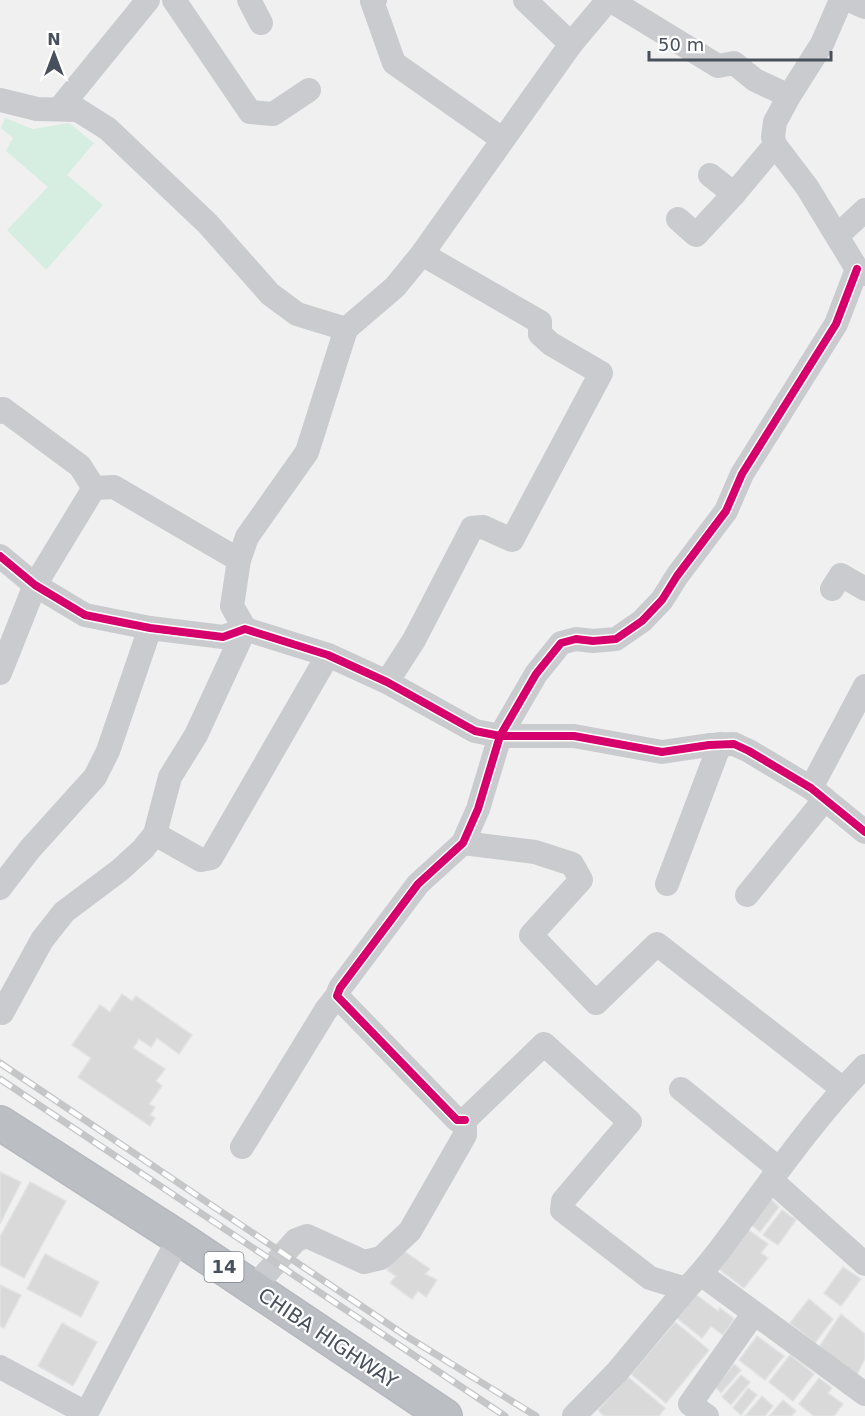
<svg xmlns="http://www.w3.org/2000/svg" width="865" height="1416" font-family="'DejaVu Sans',sans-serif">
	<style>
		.green { fill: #d6eee1 }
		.building { fill: #d9d9da; stroke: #e1e2e3; stroke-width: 1.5 }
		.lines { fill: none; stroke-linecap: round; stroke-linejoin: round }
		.highway-casing { stroke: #b5b9be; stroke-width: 36 }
		.minor { stroke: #cacbce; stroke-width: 24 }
		.highway { stroke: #bbbfc4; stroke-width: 33 }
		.rail-casing { stroke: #c5c6c8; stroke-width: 7 }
		.rail { stroke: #fff; stroke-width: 4.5; stroke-dasharray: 14; stroke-linecap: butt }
		.cycleway-casing { stroke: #fff; stroke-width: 11 }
		.cycleway { stroke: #d6006c; stroke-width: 8 }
		.labels { text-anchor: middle; stroke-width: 4.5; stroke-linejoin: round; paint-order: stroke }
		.shield { fill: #fff; stroke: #7f848c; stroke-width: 1.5 }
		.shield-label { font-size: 18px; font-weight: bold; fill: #48505b }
		.street-label { font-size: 20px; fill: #48505b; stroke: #fff }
	</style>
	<rect width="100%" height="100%" fill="#f0f0f0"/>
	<polygon class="green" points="5,118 33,129 69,123 94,143 67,175 103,205 46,270 7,230 48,187 6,151 13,138 1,128"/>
	<g class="building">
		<polygon points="122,994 132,1001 136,996 192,1035 179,1054 157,1038 151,1047 139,1039 133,1048 165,1069 156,1081 162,1086 149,1104 155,1107 150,1115 155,1118 150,1126 78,1077 91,1058 72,1045 100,1005 110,1012"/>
		<polygon points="0,1172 21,1182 0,1224"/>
		<polygon points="30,1182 66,1201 24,1278 0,1265 0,1237"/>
		<polygon points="771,1199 779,1207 760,1232 749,1223"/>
		<polygon points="782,1210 796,1220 778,1245 763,1235"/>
		<polygon points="746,1228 768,1244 761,1253 768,1258 744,1288 716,1267"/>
		<polygon points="401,1249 430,1269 425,1274 437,1280 426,1297 418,1291 412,1299 390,1283 396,1276 387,1270"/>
		<polygon points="45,1254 99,1282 81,1317 27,1289"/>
		<polygon points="843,1267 861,1279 841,1306 824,1293"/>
		<polygon points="0,1285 21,1295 4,1328 0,1326"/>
		<polygon points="695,1294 718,1311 720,1308 734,1319 723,1335 711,1326 702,1338 677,1318"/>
		<polygon points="809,1299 833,1319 815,1343 790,1323"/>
		<polygon points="841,1314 865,1334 865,1358 856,1377 819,1347"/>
		<polygon points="675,1322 709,1350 666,1403 631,1374"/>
		<polygon points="62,1323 97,1342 73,1386 38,1366"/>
		<polygon points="757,1336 784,1356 765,1380 739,1360"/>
		<polygon points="790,1355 814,1374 793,1401 769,1382"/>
		<polygon points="734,1364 741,1370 721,1393 715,1387"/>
		<polygon points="741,1375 750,1382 731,1405 722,1397"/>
		<polygon points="628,1377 665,1408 659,1416 604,1416 598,1410"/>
		<polygon points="819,1378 832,1388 828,1393 843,1404 834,1416 814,1416 799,1404"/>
		<polygon points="748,1388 757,1395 741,1415 733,1408"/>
		<polygon points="762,1396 773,1406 765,1416 745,1416"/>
		<polygon points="783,1400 796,1411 791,1416 769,1416"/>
	</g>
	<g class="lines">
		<g class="highway-casing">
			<polyline id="highway" points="0,1123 179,1238 445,1416"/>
		</g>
		<g class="minor">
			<polyline points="174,0 250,112 273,114 309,90"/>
			<polyline points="249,0 261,23"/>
			<polyline points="375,0 372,1 394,63 502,139"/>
			<polyline points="525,0 571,44"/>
			<polyline points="610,0 718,66 734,63 755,80 789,96"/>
			<polyline points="841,0 822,44 789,96 775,122 773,137 775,145 807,187 857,269 865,274"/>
			<polyline points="849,0 865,7"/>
			<polyline points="0,100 37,109 78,110 108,129 208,224 270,294 297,314 346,329"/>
			<polyline points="59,109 148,0"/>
			<polyline points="710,175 734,194 775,145"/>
			<polyline points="678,219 696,235 734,194"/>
			<polyline points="837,236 865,210"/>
			<polyline points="0,412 3,409 80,466 94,488"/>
			<polyline points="0,556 35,585 85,615 150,628 223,637 245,629 328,655 387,682 475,731 500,736 574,736 662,752 709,745 734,744 749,751 811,788 865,832"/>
			<polyline points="832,589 841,575 865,589"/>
			<polyline points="245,629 232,606 239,560 247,537 307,452 346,329 395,287 422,254 571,44 608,0"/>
			<polyline points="0,673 35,585 94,488 114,487 239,560"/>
			<polyline points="387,682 414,640 472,528 483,527 512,540 601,373 551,344 540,334 540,322 422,254"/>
			<polyline points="811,788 865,686"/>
			<polyline points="155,834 201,860 211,858 328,655"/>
			<polyline points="463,843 535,852 572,864 581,880 531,935 596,1003 657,944 843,1089"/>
			<polyline points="667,884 720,744"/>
			<polyline points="0,888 30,849 95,777 108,751 150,628"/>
			<polyline points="747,895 825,799"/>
			<polyline points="337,996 457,1120 465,1120"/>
			<polyline points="2,1013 42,940 64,912 120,870 143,849 155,834 170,777 196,735 245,629"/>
			<polyline points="681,1089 779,1169"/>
			<polyline points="242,1147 326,1010 337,996 340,988 418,884 463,843 478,809 500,736 536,674 561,643 576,639 593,641 616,639 642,621 662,600 677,576 726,511 742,474 836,324 857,269"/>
			<polyline points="771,1180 865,1264"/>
			<polyline points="701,1274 865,1394"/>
			<path d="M 254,1287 L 296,1240 L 307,1236 L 364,1262 L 381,1258 L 410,1231 L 465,1135 L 465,1120 L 544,1044 L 630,1122 L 563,1201 L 562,1210 L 650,1278 L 686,1289 C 710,1265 729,1237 749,1210 C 786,1160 822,1110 865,1066"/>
			<polyline points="0,1367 86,1413"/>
			<polyline points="85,1416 179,1238"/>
			<polyline points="574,1416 617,1372 686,1289"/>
			<polyline points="707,1416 690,1404 754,1313"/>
		</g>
		<use href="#highway" class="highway"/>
		<g class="rail-casing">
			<g id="rail">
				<polyline points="0,1063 406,1336 536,1416"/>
				<polyline points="0,1079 505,1416"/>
			</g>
		</g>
		<use href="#rail" class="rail"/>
		<g class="cycleway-casing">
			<g id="cycleway">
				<polyline points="0,556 35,585 85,615 150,628 223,637 245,629 328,655 387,682 475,731 500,736 574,736 662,752 709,745 734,744 749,751 811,788 865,832"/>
				<polyline points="465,1120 457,1120 337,996 340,988 418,884 463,843 478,809 500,736 536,674 561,643 576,639 593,641 616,639 642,621 662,600 677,576 726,511 742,474 836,324 857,269"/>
			</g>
		</g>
		<use href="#cycleway" class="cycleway"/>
	</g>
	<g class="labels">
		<rect class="shield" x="204.5" y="1252" width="39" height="30" rx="4.5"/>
		<g class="shield-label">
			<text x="224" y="1273">14</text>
		</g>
		<g class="street-label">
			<text transform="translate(328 1338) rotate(34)" y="7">CHIBA HIGHWAY</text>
		</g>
	</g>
	<g transform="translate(54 54)" stroke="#ffffff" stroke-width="4.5" paint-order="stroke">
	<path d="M0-4.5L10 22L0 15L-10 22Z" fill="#48505b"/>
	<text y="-9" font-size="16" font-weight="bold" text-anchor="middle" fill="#48505b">N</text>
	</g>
	<path d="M649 51v9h182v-9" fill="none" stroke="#48505b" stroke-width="3"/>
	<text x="658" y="51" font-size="18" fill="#48505b" stroke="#ffffff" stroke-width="4.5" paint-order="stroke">50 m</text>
</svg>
